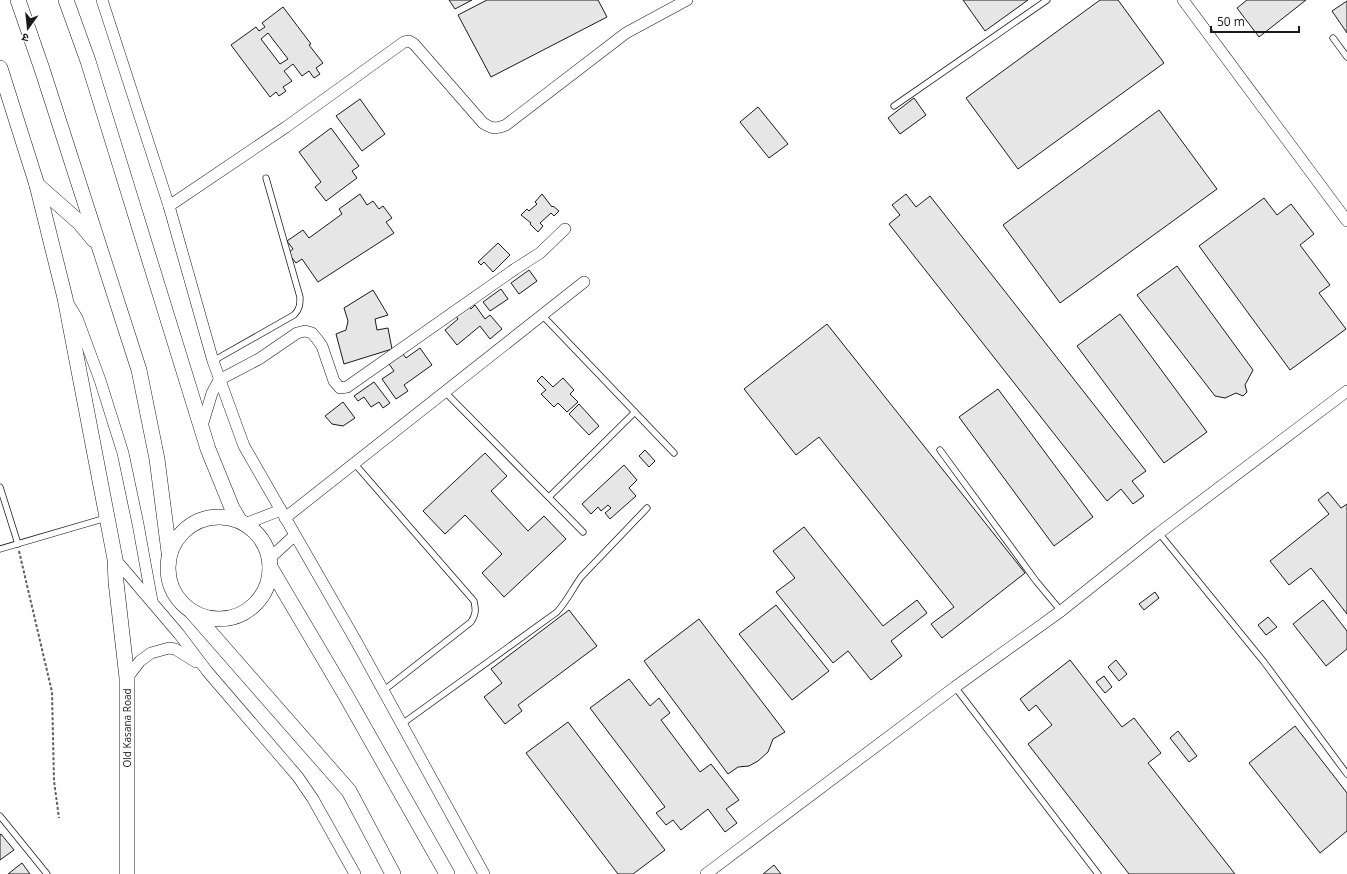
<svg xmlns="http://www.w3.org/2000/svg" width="1347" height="874" font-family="'Open Sans','Noto Sans Devanagari',sans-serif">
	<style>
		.building { fill: #e6e6e6; stroke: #1a1a1a; fill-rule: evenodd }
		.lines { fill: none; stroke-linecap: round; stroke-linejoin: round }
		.lane-casing { stroke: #1a1a1a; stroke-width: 7 }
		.street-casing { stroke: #1a1a1a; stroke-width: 12 }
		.secondary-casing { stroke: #1a1a1a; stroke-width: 16 }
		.path { stroke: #5f5f5f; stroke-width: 2; stroke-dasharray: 3 2; stroke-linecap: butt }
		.lane { stroke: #fff; stroke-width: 5.5 }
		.street { stroke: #fff; stroke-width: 11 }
		.secondary { stroke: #fff; stroke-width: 15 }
		.labels { text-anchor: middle; stroke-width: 3; stroke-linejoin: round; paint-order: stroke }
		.street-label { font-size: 10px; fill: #1a1a1a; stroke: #fff }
	</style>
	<rect width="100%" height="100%" fill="#fff"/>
	<g class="building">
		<polygon points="449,0 472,0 455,9"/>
		<polygon points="487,0 598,0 607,17 491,77 458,15"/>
		<polygon points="963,0 1028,0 985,31"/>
		<polygon points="1100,0 1118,0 1164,63 1018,169 966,98"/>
		<polygon points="1247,0 1306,0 1259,37 1237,8"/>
		<polygon points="1347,1 1347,33 1332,11"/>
		<path d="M 283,7 L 311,44 L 309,45 L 323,63 L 316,68 L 320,74 L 314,78 L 309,71 L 302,76 L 293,64 L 284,71 L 292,81 L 283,87 L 286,91 L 279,96 L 276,92 L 270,97 L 231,45 L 256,27 L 259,31 L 265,27 L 262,23 ZM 268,33 L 288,59 L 280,64 L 261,39 Z"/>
		<polygon points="914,98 926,115 900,134 888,118"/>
		<polygon points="360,99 385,134 362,151 336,116"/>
		<polygon points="758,107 788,144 769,158 740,122"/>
		<polygon points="1159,110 1217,189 1060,303 1003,225"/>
		<polygon points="331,128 359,166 352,171 357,178 326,201 315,187 321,182 299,152"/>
		<polygon points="360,194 367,205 373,201 379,209 383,206 392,218 386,222 394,233 318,282 302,259 296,263 288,253 293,249 287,241 303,230 309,238 342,214 339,209"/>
		<polygon points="542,194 552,207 553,206 559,211 554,216 551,213 540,223 543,226 538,232 530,224 531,223 521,215 527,209 529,211 537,204 535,202"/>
		<polygon points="906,194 916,207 930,196 1146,471 1132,481 1144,496 1133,504 1121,489 1107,501 889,224 900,215 892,205"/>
		<polygon points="1264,198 1277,215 1291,204 1314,234 1300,245 1330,285 1319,293 1346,329 1290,370 1199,246"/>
		<polygon points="498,243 510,255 493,272 484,262 481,265 478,262"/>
		<polygon points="1177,266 1253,370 1245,385 1247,392 1243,396 1236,393 1225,398 1215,396 1137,295"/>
		<polygon points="529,270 537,281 519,294 511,283"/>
		<polygon points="501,289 508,299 490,311 483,302"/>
		<polygon points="373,290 388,315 375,319 377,330 388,328 392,349 344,364 336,334 346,330 348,321 344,308"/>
		<polygon points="468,305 471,309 475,305 485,319 490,315 502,329 490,339 480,326 457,345 445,330 458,319 455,315"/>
		<polygon points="1120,314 1207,432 1164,463 1077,346"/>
		<polygon points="827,324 1025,573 942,638 931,624 954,607 819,437 796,455 744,389"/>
		<polygon points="420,348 432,365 404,385 408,391 396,399 382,379 394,371 389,364 403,354 406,358"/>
		<polygon points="542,376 553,387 563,378 574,390 570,394 578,402 567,412 558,403 554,407 541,394 546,390 537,381"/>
		<polygon points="374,382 390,403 383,408 379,402 371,407 364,397 358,401 354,396"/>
		<polygon points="998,389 1093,517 1054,546 959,417"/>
		<polygon points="343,402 355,418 343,426 332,424 325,416"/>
		<polygon points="579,404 599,426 589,435 569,414"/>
		<polygon points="645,450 655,461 649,467 639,456"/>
		<polygon points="485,453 507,476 491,491 528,531 544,516 566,539 504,597 482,573 502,554 465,515 445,534 423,511"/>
		<polygon points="624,465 637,480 629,488 636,496 610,519 605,513 611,508 608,505 601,511 598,507 591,514 582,504"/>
		<polygon points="1328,492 1341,508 1347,504 1347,614 1311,568 1289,585 1270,561 1329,514 1318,500"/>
		<polygon points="804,527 883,626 917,600 927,613 891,641 902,656 871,680 848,651 833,663 776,592 795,578 773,551"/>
		<polygon points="1155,592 1159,598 1144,610 1139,604"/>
		<polygon points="1323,600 1347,631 1347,649 1326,666 1293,624"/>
		<polygon points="776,605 829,671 792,700 739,634"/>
		<polygon points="569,610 597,646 518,705 522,711 505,724 484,697 502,683 491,669"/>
		<polygon points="1268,617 1277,627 1266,635 1258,625"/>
		<polygon points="699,619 785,732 773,739 768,752 758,761 749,766 738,767 728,774 644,661"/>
		<polygon points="1070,660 1122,727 1134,718 1161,753 1148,763 1235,874 1129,874 1028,744 1052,725 1036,705 1029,711 1020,699"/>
		<polygon points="1116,660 1127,674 1119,681 1108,667"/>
		<polygon points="1104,676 1112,687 1105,693 1096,682"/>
		<polygon points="629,679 650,706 659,698 670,713 661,720 700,772 711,764 739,800 726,809 737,823 725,832 708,809 681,830 673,820 666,825 656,813 665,807 590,708"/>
		<polygon points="568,722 665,850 633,874 618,874 526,753"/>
		<polygon points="1295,726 1347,793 1347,831 1320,853 1249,763"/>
		<polygon points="1178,731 1197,756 1189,762 1170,738"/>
		<polygon points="1,834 14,850 0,860 0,835"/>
		<polygon points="22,863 30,874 8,874"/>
		<polygon points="774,865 781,874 763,874"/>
	</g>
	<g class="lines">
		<g class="lane-casing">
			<g id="lane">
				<polyline points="1333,38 1347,57"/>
				<polyline points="894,106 1047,0"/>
				<polyline points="542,315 674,453"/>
				<path d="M 213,361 L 294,315 C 300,309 300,304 300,297 L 266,178"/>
				<polyline points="445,392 583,532"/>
				<polyline points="940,450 1036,581 1061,611"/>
				<path d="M 354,463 L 474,601 C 476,610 476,614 471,622 L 383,691"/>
				<polyline points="0,487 18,544"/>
				<polyline points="549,497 635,412"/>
				<polyline points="1159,533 1264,662 1347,774"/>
				<polyline points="0,549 106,518"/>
				<polyline points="955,687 1098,874"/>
				<path d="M 402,724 L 557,612 C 567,601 573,588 581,577 L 647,508"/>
				<polyline points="0,816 47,874"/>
			</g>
		</g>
		<g class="street-casing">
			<g id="street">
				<polyline points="102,0 169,206 213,361 244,446 356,641 484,874"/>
				<polyline points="1183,0 1347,221"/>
				<path d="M 169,206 L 286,127 L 404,42 L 409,41 L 414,44 L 483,123 C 492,129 496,129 506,125 L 626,33 L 687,0"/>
				<polyline points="68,303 77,318 100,380 123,453 138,524 152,601"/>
				<polyline points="202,426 212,393 219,380 259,359 297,333 305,331 312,333 317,339 322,346 334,381 340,388 347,387 515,269 540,253 565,229"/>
				<polyline points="285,518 584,282"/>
				<polyline points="245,524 281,510"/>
				<polyline points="270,558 295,535"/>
				<polyline points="115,559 179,634 207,671 298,777 313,799 355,874"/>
				<polyline points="127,678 140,661 151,653 169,648 175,649 196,662"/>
				<polyline points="706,874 955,687 1061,611 1159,533 1347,391"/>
			</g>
		</g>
		<g class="secondary-casing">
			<g id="secondary">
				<polyline points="18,0 42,69 139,370 157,459 169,552"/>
				<polyline points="66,0 88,61 208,449 232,508 239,520"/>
				<polyline points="0,68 37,185 65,298 115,559 116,582 127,678 127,874"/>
				<polyline points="37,185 79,222 94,240"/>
				<circle cx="219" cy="568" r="51"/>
				<polyline points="270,567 345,694 447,874"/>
				<polyline points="193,613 349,791 393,874"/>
			</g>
		</g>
		<polyline class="path" points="19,551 52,692 54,781 59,818"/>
		<use href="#lane" class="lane"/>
		<use href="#street" class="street"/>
		<use href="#secondary" class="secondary"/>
	</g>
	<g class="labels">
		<g class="street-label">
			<text transform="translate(127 728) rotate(-90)" y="4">Old Kasana Road</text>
		</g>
	</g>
	<g transform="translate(28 28) rotate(195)" stroke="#ffffff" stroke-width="3" paint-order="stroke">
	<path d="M0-3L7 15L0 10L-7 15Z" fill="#1a1a1a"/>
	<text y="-6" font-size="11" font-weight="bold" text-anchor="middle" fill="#1a1a1a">उ</text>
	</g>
	<path d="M1211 26v6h88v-6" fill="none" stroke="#1a1a1a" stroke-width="2"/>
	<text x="1217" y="26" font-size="12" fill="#1a1a1a" stroke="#ffffff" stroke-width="3" paint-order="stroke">50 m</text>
</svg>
